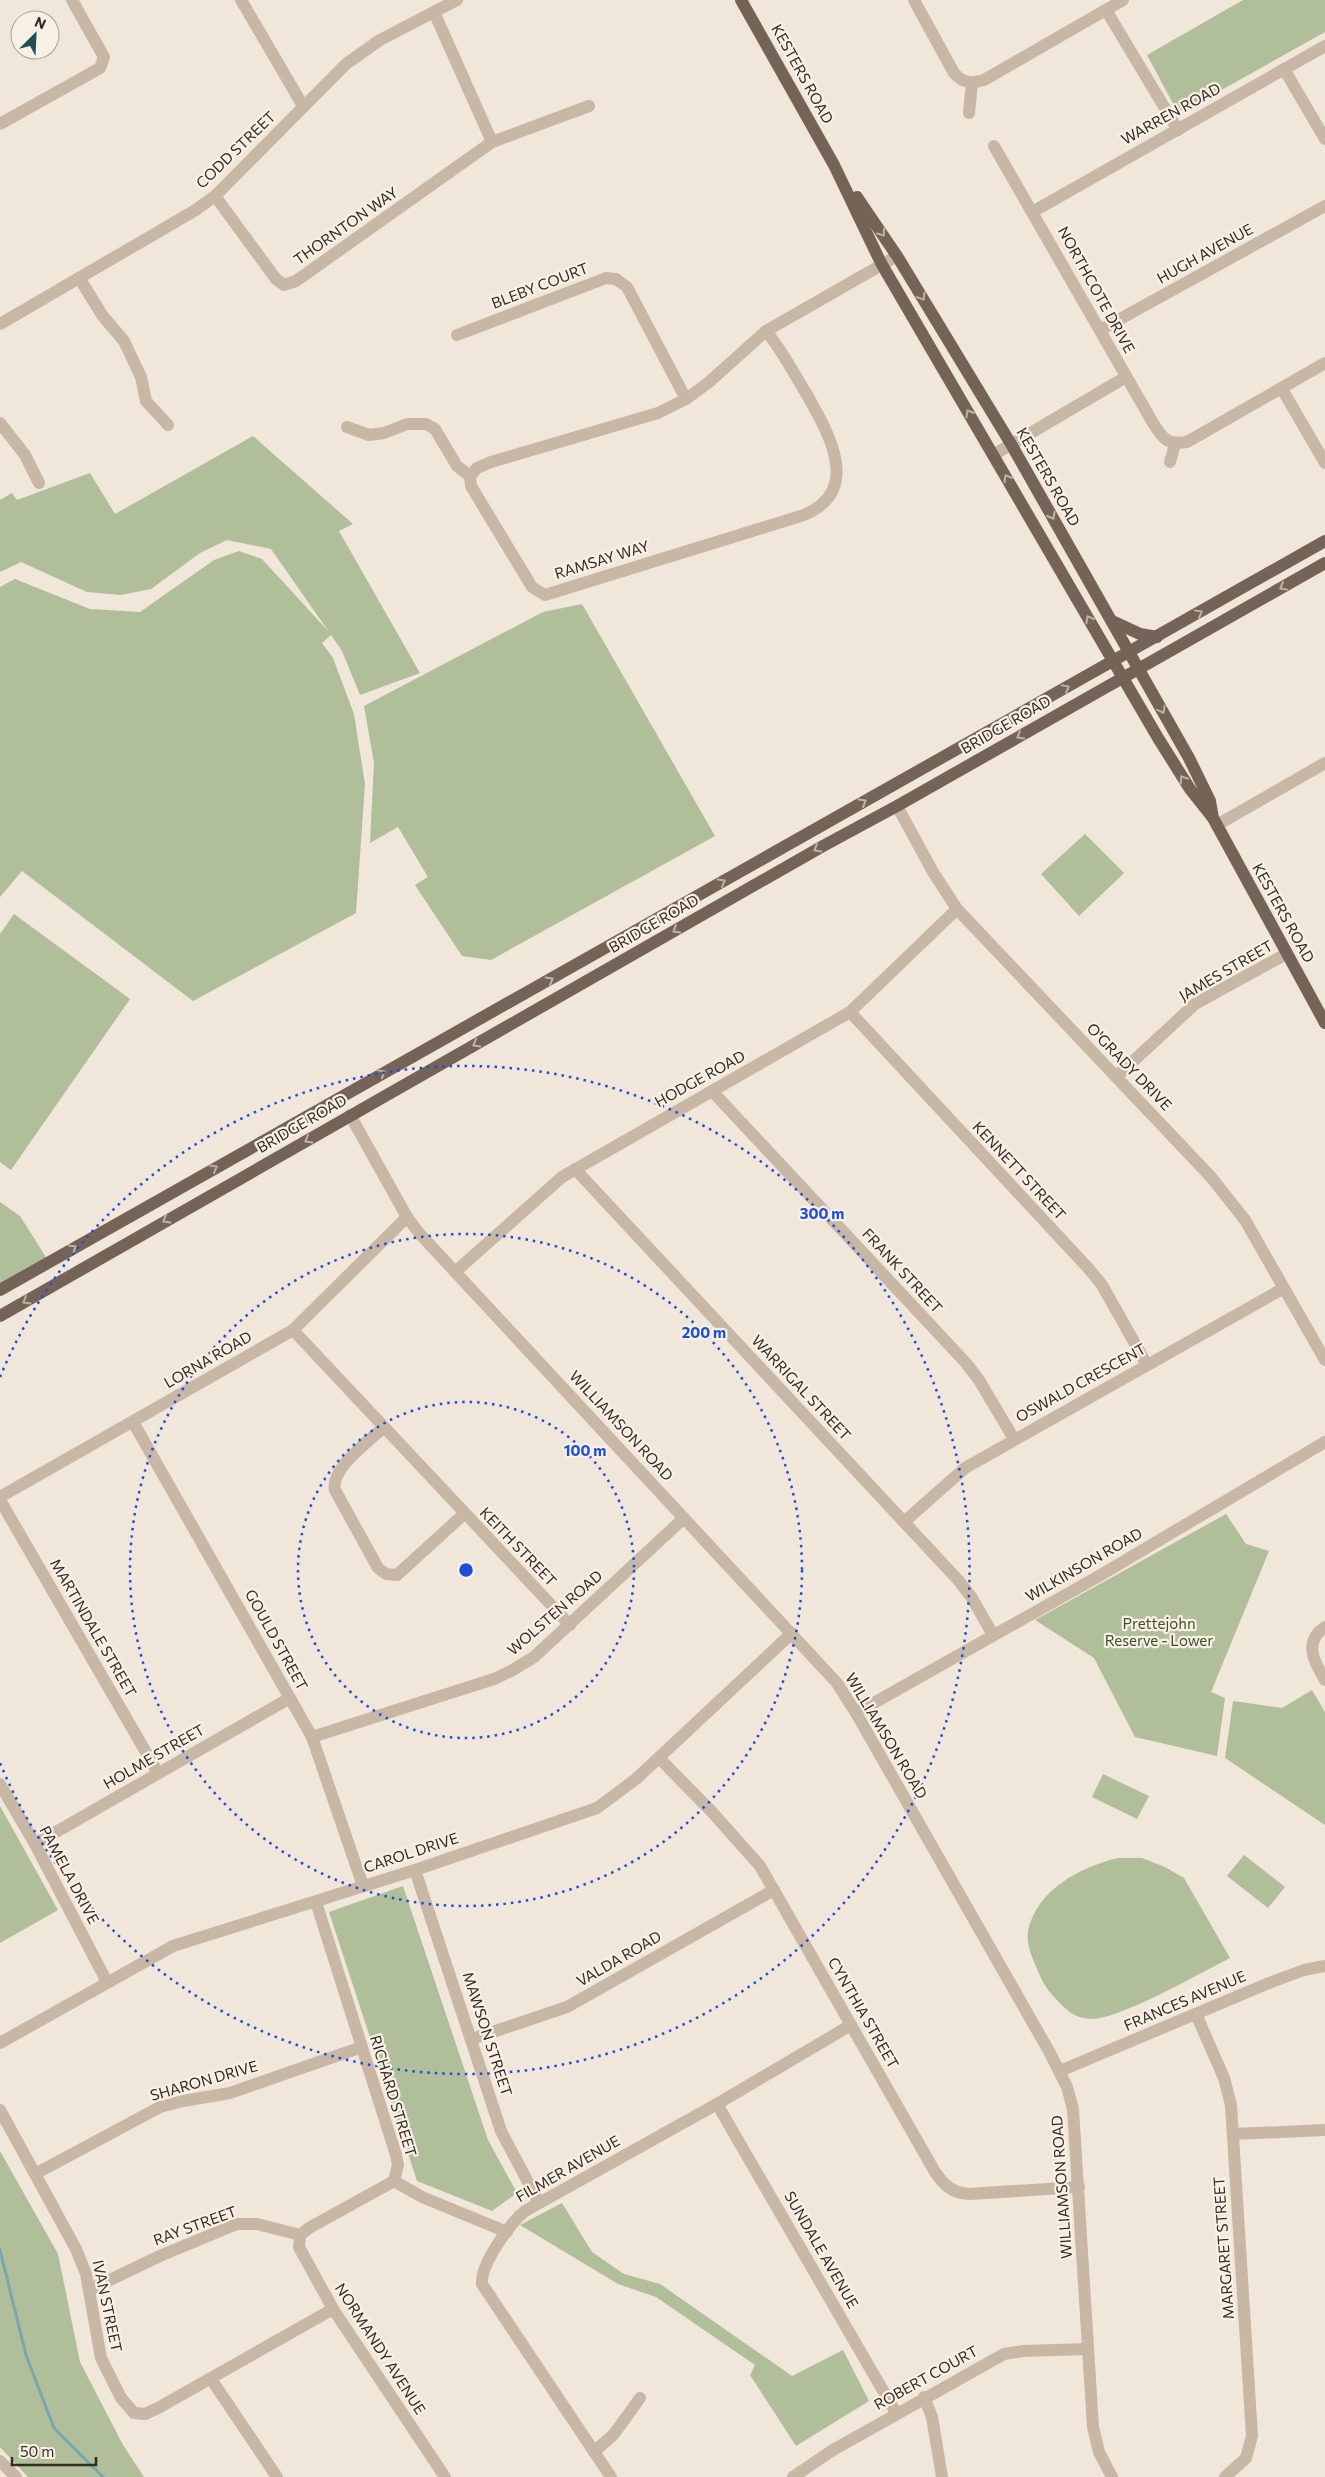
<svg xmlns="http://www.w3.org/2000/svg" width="1325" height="2477" font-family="Commissioner,sans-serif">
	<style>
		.green { fill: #b0bf99 }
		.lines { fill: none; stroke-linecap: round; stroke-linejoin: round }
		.stream { stroke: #78a8ad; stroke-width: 3 }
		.minor { stroke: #c8b7a5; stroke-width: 12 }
		.major { stroke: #766357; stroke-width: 12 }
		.oneway { stroke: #beb1a5 }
		.ring { fill: none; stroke: #1d4ed8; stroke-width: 2.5; stroke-dasharray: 2.5 5 }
		.labels { text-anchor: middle; stroke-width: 4.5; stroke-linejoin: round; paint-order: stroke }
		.street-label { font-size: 15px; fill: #342b26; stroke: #f8f0e5 }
		.park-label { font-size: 15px; fill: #41512b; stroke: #f8f0e5 }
		.centre { fill: #1d4ed8; stroke: #f8f0e5; stroke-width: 2.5 }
		.ring-label { font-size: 15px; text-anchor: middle; font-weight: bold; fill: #1d4ed8; stroke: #f8f0e5; stroke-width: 4.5; stroke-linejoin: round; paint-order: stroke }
	</style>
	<rect width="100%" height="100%" fill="#f0e6d9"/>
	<g class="green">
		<polygon points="1243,0 1325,0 1325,32 1184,111 1177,111 1147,55"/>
		<polygon points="253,436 353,524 339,531 420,673 360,695 342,651 331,635 322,643 333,658 354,714 365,784 356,913 193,1001 22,871 0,897 0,587 15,579 90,609 140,612 214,560 239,551 262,559 329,632 271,549 227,540 200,553 151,589 121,595 87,592 21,562 0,572 0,500 12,493 17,500 90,473 115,514"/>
		<polygon points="582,604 715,836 491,960 462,956 415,885 428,877 398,827 370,843 374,763 364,706 543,612"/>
		<polygon points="1085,834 1124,873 1079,916 1041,874"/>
		<polygon points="14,914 130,999 11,1170 0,1162 0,934"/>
		<polygon points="0,1202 20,1216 49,1262 0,1290"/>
		<polygon points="1226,1514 1246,1544 1269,1551 1211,1692 1225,1698 1217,1756 1135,1737 1094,1658 1035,1620"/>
		<polygon points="1312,1690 1325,1712 1325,1825 1225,1758 1233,1701 1282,1708"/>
		<polygon points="1103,1774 1149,1796 1137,1819 1092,1797"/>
		<polygon points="0,1806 58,1910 0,1943"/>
		<polygon points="1244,1855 1285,1887 1268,1908 1227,1876"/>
		<path d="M 1118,1858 L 1142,1858 L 1165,1867 L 1184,1878 L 1230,1958 C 1200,1973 1121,2019 1091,2019 C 1075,2018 1067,2011 1056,1999 C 1045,1988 1041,1979 1035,1964 C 1031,1955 1026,1942 1028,1931 C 1037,1889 1081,1867 1118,1858 Z"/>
		<polygon points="403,1886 488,2140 517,2193 492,2211 417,2181 329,1912"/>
		<polygon points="0,2151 58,2254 80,2362 123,2445 144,2477 28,2477 0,2447"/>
		<polygon points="562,2203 592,2252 624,2274 660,2284 792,2376 843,2350 869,2401 796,2446 750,2375 755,2365 656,2297 618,2284 520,2225"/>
	</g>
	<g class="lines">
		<polyline class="stream" points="0,2250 26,2355 54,2428 103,2477"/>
		<g class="minor">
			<polyline points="241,0 303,106"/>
			<path d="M 914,0 L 954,73 C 963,83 971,84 984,80 L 1123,0"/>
			<polyline points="1106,10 1178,130"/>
			<polyline points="434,12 492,142"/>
			<polyline points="1284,69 1325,139"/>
			<polyline points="969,113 972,83"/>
			<polyline points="0,124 100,68 104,57 72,0"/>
			<path d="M 994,146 L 1153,423 C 1163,439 1167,445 1187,442 L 1325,363"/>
			<polyline points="215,196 276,279 284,285 296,281 492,142 589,106"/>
			<polyline points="1034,211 1325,46"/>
			<polyline points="80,279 102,315 124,341 141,377 146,401 168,425"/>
			<polyline points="0,324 194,211 215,196 346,64 380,40 457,0"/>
			<polyline points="1100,330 1325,206"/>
			<path d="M 766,331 C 782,350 793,372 806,393 C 828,432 863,490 804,515 L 545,595 L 532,587 L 471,486 L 470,476 L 477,468 L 491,462 L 658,413 L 686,399 L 708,383 L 766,331 L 897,256"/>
			<polyline points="457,335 606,278 616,279 627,287 686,399"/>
			<polyline points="1282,389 1325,463"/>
			<polyline points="0,423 25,455 39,483"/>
			<polyline points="347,427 369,435 384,433 407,424 426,424 435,429 457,466 470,476"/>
			<polyline points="993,455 1126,377"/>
			<polyline points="1170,462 1175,444"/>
			<polyline points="897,806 933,872 957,909 1211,1177 1245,1220 1325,1360"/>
			<polyline points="1217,825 1325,763"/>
			<polyline points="850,1012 1089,1269 1102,1285 1147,1365"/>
			<polyline points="1116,1077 1195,1004 1286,954"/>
			<polyline points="712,1091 966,1363 979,1380 1014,1439"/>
			<polyline points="350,1115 407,1217 419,1233 837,1683 856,1713 1050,2053 1067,2087 1073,2109 1093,2427 1099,2452 1112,2477"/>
			<polyline points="575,1169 959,1581 972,1598 993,1635"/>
			<polyline points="455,1272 562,1177 850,1012 957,909"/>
			<polyline points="293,1330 570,1625"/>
			<polyline points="133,1422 312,1737 363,1886"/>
			<path d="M 384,1427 C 369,1441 330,1469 335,1490 L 378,1568 L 386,1574 L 397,1575 L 464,1514"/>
			<polyline points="0,1497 293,1330 407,1217"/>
			<polyline points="0,1500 158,1773"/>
			<polyline points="904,1522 965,1468 1284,1288"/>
			<path d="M 1325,1627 C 1303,1642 1314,1662 1325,1680"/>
			<polyline points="856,1713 1099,1576 1325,1442"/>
			<polyline points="312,1737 494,1679 511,1671 534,1657 684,1518"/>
			<path d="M 659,1758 L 712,1812 L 760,1866 L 935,2172 C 944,2185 952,2193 969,2194 L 1079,2187"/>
			<polyline points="0,1784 35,1844 107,1982"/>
			<polyline points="35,1844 290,1698"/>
			<polyline points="415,1870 501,2131 539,2203"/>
			<polyline points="316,1902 396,2155 398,2165 394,2181 422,2197 507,2232"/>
			<polyline points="1196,2014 1224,2078 1231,2105 1252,2436 1246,2458 1225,2477"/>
			<polyline points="472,2039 567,2007 774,1890"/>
			<polyline points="0,2043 173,1946 415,1870 597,1808 636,1779 792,1633"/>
			<polyline points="1060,2071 1269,1983 1304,1970 1325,1966"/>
			<polyline points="717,2104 896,2413"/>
			<polyline points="0,2110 76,2249 86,2274 101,2358 121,2398 134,2413 145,2414 158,2408 333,2309"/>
			<polyline points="1233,2134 1325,2130"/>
			<polyline points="35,2174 160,2107 183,2101 230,2093 362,2047"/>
			<polyline points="300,2235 299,2247 333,2309 445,2477"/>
			<polyline points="89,2290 162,2255 237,2224 257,2224 300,2235 309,2228 394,2181"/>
			<polyline points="211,2379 277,2477"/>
			<polyline points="924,2397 932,2417 942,2477"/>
			<polyline points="594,2452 614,2434 640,2398"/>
			<polyline points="0,2461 16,2477"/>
			<path d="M 611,2477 L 482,2284 C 480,2265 510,2223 525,2211 L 717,2104 L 851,2025"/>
			<polyline points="793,2477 833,2450 1004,2354 1023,2351 1088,2349"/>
		</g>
		<g class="major">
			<polyline points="741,0 834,165 881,263 1158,738 1190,789 1213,818 1325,1023"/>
			<polyline points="857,197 897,256 1011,444 1189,758 1210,801 1213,818"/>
			<polyline points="1112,621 1140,634 1157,637"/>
			<polyline points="0,1290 1325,541"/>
			<polyline points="0,1316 823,846 897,806 1325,563"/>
		</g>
	</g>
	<defs><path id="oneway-chevron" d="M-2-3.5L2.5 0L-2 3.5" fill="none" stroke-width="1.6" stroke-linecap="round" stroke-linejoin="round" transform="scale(1.25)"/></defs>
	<g class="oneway">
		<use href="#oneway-chevron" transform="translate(882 233) rotate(55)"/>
		<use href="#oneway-chevron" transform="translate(922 297) rotate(59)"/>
		<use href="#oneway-chevron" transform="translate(969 413) rotate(-120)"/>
		<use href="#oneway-chevron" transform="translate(1007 478) rotate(-120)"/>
		<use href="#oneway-chevron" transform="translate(1052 516) rotate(60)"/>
		<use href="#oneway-chevron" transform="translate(1283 587) rotate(151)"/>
		<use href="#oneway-chevron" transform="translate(1199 613) rotate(-29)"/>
		<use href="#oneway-chevron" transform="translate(1089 619) rotate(-120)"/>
		<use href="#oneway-chevron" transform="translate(1066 688) rotate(-29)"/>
		<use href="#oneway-chevron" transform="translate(1162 710) rotate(62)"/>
		<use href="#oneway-chevron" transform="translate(1020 736) rotate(150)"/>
		<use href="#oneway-chevron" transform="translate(1183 779) rotate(-122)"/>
		<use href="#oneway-chevron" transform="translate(863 802) rotate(-30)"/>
		<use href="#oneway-chevron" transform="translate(817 849) rotate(150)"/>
		<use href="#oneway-chevron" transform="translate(722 882) rotate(-30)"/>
		<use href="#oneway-chevron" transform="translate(676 930) rotate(150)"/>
		<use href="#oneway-chevron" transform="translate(550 980) rotate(-30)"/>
		<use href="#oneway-chevron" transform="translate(476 1044) rotate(150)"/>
		<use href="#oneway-chevron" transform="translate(382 1073) rotate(-29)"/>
		<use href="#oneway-chevron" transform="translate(308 1140) rotate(150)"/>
		<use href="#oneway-chevron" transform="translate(214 1168) rotate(-29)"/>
		<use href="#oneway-chevron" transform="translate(166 1220) rotate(150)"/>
		<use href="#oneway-chevron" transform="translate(73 1248) rotate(-30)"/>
		<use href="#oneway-chevron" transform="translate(26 1301) rotate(150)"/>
	</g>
	<g class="ring">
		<circle cx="466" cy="1570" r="168"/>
		<circle cx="466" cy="1570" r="336"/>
		<path d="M0 1377A504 504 0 1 1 0 1763"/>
	</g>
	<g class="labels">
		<g class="street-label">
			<text transform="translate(802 74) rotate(61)" y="5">KESTERS ROAD</text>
			<text transform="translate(1171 114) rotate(-29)" y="5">WARREN ROAD</text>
			<text transform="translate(236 150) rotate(-44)" y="5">CODD STREET</text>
			<text transform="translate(346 226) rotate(-35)" y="5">THORNTON WAY</text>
			<text transform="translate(1205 254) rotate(-29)" y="5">HUGH AVENUE</text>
			<text transform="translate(540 286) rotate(-21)" y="5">BLEBY COURT</text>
			<text transform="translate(1096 290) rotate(61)" y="5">NORTHCOTE DRIVE</text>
			<text transform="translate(1048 477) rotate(60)" y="5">KESTERS ROAD</text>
			<text transform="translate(602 560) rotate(-17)" y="5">RAMSAY WAY</text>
			<text transform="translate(1006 725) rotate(-30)" y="5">BRIDGE ROAD</text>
			<text transform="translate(1283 913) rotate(61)" y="5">KESTERS ROAD</text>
			<text transform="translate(654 924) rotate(-30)" y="5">BRIDGE ROAD</text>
			<text transform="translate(1226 971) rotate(-30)" y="5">JAMES STREET</text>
			<text transform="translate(1129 1067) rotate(46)" y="5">O'GRADY DRIVE</text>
			<text transform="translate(700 1079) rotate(-29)" y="5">HODGE ROAD</text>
			<text transform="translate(302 1124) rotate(-30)" y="5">BRIDGE ROAD</text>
			<text transform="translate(1019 1171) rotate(47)" y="5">KENNETT STREET</text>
			<text transform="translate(902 1271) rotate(47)" y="5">FRANK STREET</text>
			<text transform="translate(208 1360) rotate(-30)" y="5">LORNA ROAD</text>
			<text transform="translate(1081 1383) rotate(-29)" y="5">OSWALD CRESCENT</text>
			<text transform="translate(801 1388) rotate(47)" y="5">WARRIGAL STREET</text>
			<text transform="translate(621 1426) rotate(47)" y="5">WILLIAMSON ROAD</text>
			<text transform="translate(518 1547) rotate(46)" y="5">KEITH STREET</text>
			<text transform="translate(1084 1565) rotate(-30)" y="5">WILKINSON ROAD</text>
			<text transform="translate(555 1613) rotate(-41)" y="5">WOLSTEN ROAD</text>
			<text transform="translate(93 1628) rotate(60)" y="5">MARTINDALE STREET</text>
			<text transform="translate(276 1640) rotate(61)" y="5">GOULD STREET</text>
			<text transform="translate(886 1736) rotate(59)" y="5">WILLIAMSON ROAD</text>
			<text transform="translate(154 1757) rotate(-30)" y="5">HOLME STREET</text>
			<text transform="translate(411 1853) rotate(-18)" y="5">CAROL DRIVE</text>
			<text transform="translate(69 1875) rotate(62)" y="5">PAMELA DRIVE</text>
			<text transform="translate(619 1959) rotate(-30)" y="5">VALDA ROAD</text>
			<text transform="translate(1185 2001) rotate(-23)" y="5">FRANCES AVENUE</text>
			<text transform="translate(863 2013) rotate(60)" y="5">CYNTHIA STREET</text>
			<text transform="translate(487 2034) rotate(72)" y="5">MAWSON STREET</text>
			<text transform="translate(204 2081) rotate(-16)" y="5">SHARON DRIVE</text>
			<text transform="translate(393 2096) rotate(73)" y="5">RICHARD STREET</text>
			<text transform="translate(568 2169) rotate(-30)" y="5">FILMER AVENUE</text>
			<text transform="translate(1062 2187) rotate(-94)" y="5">WILLIAMSON ROAD</text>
			<text transform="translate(195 2226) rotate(-20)" y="5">RAY STREET</text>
			<text transform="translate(1224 2248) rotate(-94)" y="5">MARGARET STREET</text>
			<text transform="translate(821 2250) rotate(60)" y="5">SUNDALE AVENUE</text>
			<text transform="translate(107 2306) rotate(78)" y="5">IVAN STREET</text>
			<text transform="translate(380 2349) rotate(57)" y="5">NORMANDY AVENUE</text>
			<text transform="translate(926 2378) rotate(-29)" y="5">ROBERT COURT</text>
		</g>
		<g class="park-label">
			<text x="1159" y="1629">Prettejohn<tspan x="1159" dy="17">Reserve - Lower</tspan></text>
		</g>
	</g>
	<circle cx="466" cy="1570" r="8" class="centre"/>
	<g class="ring-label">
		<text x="822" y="1219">300 m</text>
		<text x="704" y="1338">200 m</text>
		<text x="585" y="1456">100 m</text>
	</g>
	<g transform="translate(35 35) rotate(24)"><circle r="24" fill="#f8f0e5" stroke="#aaa199"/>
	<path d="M0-4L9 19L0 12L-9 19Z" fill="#1d4e54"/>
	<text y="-8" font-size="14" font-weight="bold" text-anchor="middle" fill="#342b26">N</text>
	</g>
	<path d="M12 2457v8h84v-8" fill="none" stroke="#342b26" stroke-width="2.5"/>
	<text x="20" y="2457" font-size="15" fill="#342b26" stroke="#f8f0e5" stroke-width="4" paint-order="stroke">50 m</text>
</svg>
